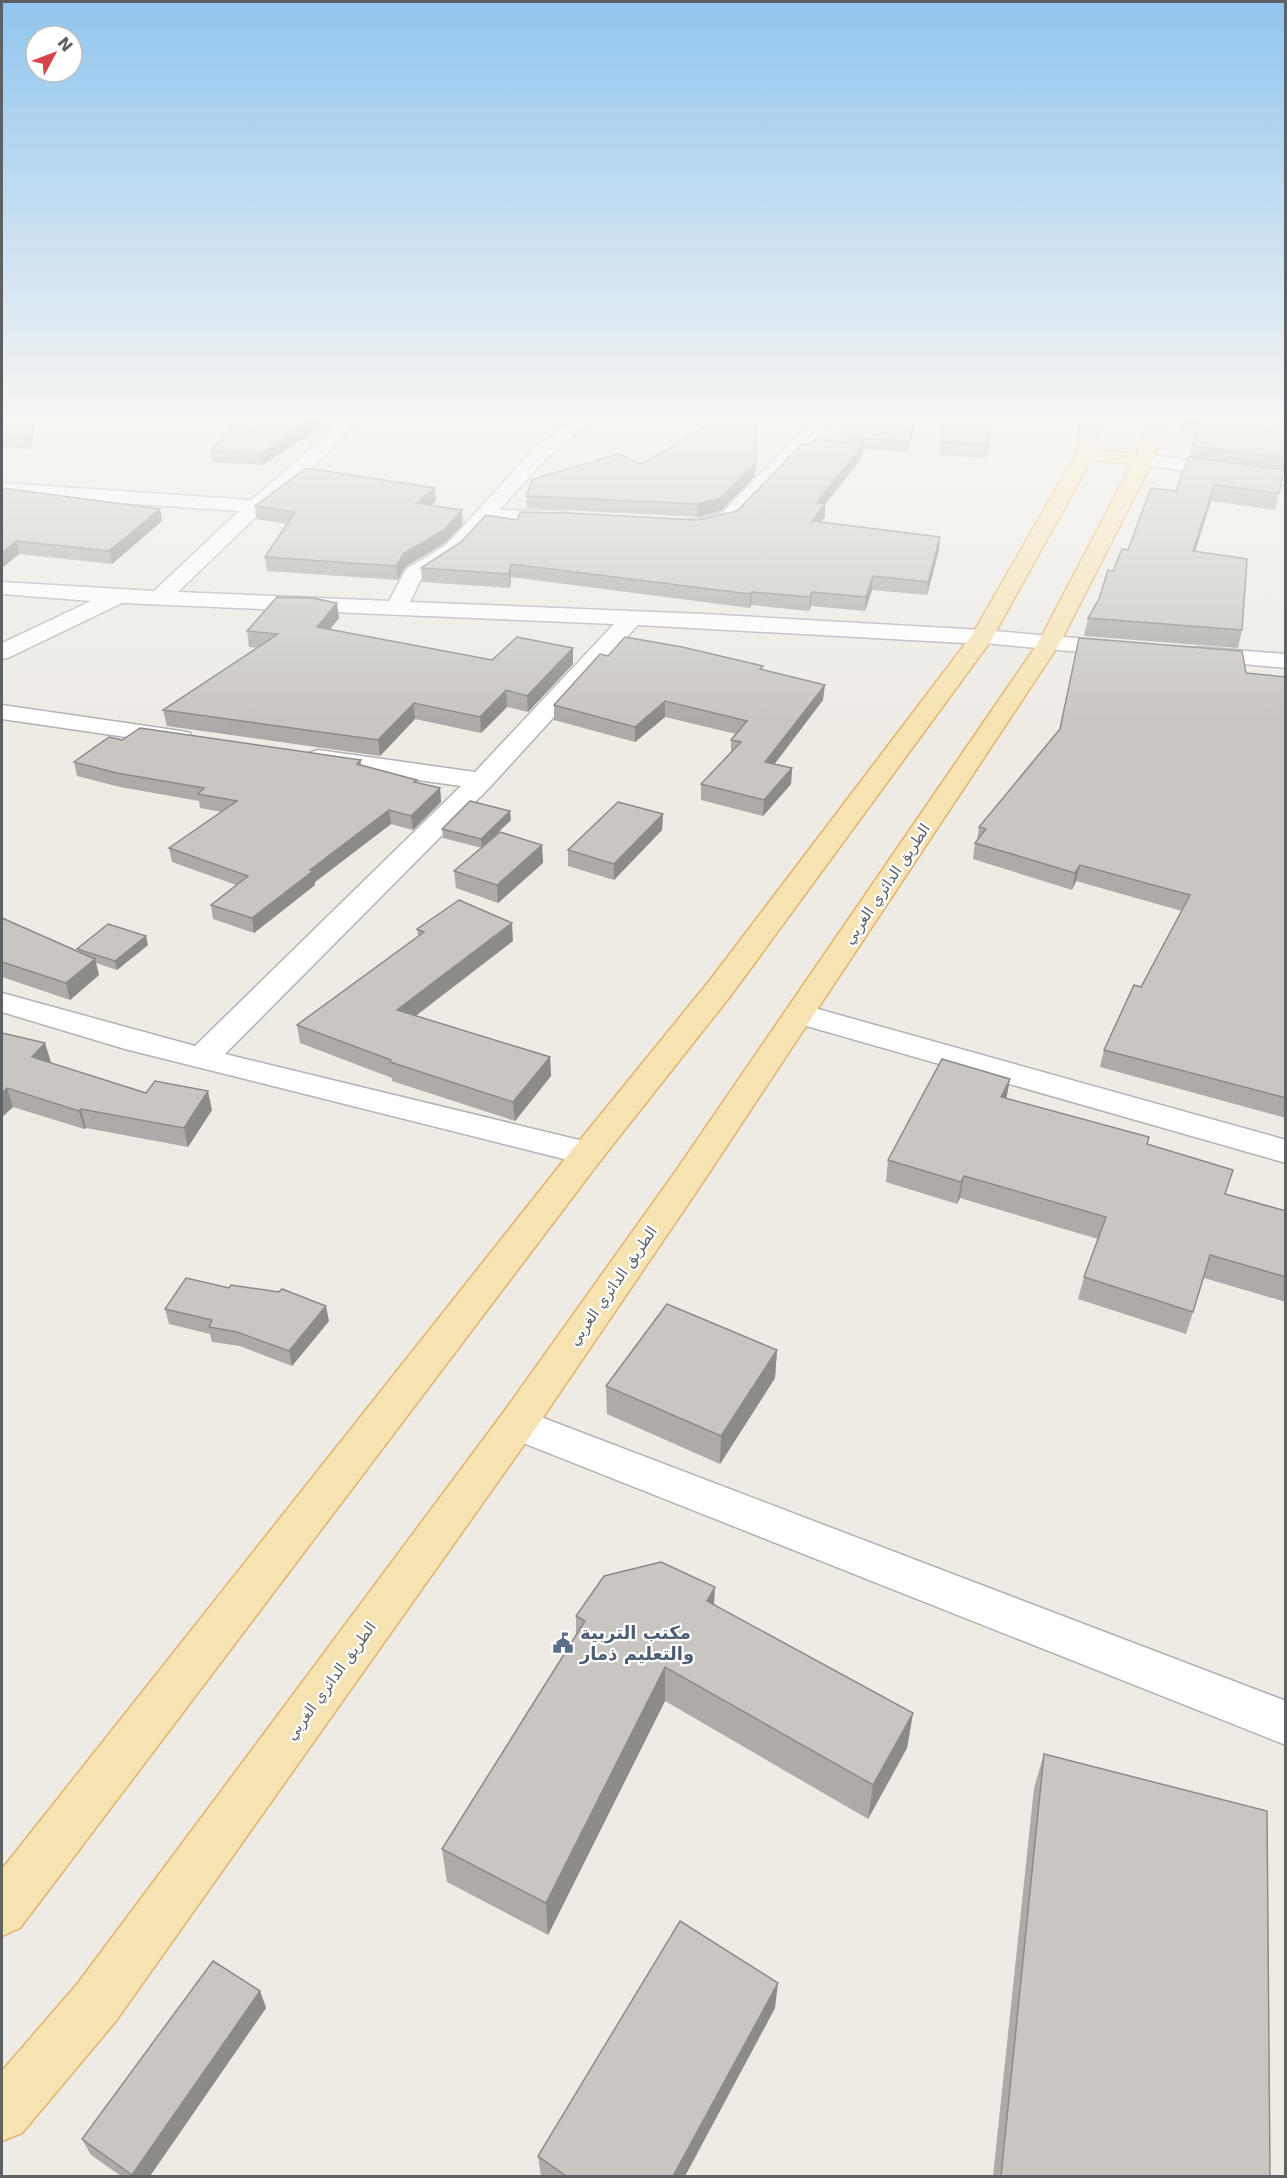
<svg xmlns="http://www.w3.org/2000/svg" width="1287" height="2178" font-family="'DejaVu Sans',Vazirmatn,sans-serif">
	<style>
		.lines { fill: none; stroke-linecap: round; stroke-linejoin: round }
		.street-casing { stroke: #b0b3b6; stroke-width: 3 }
		.secondary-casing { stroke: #b2b5b8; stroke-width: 3 }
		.primary-casing { stroke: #e2b26a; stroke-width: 3 }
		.street { fill: #fff; fill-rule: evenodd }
		.secondary { fill: #fff; fill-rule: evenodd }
		.primary { fill: #f6e3b2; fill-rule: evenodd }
		.wall { fill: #adaaa7 }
		.shaded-wall { fill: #8d8b88 }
		.building { fill: #c9c6c2; stroke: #8d8b88; stroke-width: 1.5 }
		.labels { text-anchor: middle; stroke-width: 4.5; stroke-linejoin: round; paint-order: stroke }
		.street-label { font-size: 15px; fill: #5d6164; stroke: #fff }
		.near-service-label { font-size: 18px; font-weight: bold; fill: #4e5e75; stroke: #fff; text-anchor: start }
	</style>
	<rect width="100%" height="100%" fill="#eeebe5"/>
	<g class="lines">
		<g class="street-casing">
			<g id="street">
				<polygon points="342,416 376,416 373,420 350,425 342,440 263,510 178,592 389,601 406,569 446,545 534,449 577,416 597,416 548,457 499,510 561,511 568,513 571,517 568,521 489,522 460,553 422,577 410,602 703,614 982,630 990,632 993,637 990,642 982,644 638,625 490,787 225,1054 600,1145 605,1153 600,1161 588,1165 125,1049 2,1012 2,993 195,1046 461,786 318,766 309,763 305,758 309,753 318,750 475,772 614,624 122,603 10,657 2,659 2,643 91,601 2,594 2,582 154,591 239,511 2,495 2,483 251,500 328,433 337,417"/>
				<polygon points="817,416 836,416 736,522 694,531 687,529 684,525 687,521 722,513"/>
				<polygon points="1144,454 1286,473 1286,485 1137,464 1135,460 1137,456"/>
				<polygon points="2,705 181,731 190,733 193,738 190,743 181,745 2,719"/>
				<polygon points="800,1004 1286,1140 1286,1163 789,1021 784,1014 789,1007"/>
				<polygon points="517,1408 1286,1701 1286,1745 503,1435 497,1424 503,1413"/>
			</g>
		</g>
		<g class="secondary-casing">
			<g id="secondary">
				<polygon points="982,630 1122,642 1130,644 1133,649 1130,654 1122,656 974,642 971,637 974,632"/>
				<polygon points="1198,647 1286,654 1286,668 1190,659 1186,654 1190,649"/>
			</g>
		</g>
		<g class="primary-casing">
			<polygon id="primary" points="1082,416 1100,416 1095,449 1137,454 1150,416 1168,416 1153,460 1060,643 699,1188 531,1435 116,2021 22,2133 2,2141 2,2071 78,1983 503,1413 675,1172 1038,643 1132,464 1091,460 990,642 732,994 600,1161 20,1928 2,1936 2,1869 576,1145 710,980 972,635 1076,454"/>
		</g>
		<use href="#street" class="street"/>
		<use href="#secondary" class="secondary"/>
		<use href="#primary" class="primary"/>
	</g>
	<g class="wall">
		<polygon points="2,416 34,416 35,419 32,449 2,447"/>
		<polygon points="848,416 914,416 908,452 862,449 862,457 825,504 825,517 821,522 939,550 927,595 872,590 865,611 811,606 809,611 751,605 750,608 511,577 510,588 422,582 421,568 517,520 697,520 737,511 811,445 841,443 841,436"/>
		<polygon points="1183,416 1286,416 1286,469 1285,468 1275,510 1211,501 1195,551 1242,630 1238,648 1084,636 1088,618 1099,599 1113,571 1128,550 1176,491 1190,457 1192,446 1198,431 1180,429"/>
		<polygon points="323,426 263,465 212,462 211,450"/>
		<polygon points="940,441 989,445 987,458 939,455"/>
		<polygon points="756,463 755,476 721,511 697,517 527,508 526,496 642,464"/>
		<polygon points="2,488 160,509 162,521 112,564 19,554 2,568"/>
		<polygon points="436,501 431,505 463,524 445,543 405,567 398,580 267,571 265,557 287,524 256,519 255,506"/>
		<polygon points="339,618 330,629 492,660 573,648 573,664 528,712 507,707 481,733 415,719 380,756 167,726 163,710 258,648 249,647 247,631"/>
		<polygon points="608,656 763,670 823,700 774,764 792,768 791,784 763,816 701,800 701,784 731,752 731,740 736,734 665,717 635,742 554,720 554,705"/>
		<polygon points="1246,673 1286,677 1286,1118 1100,1067 1104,1050 1141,987 1182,911 1076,881 1072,890 973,859 975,843 977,840 979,827"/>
		<polygon points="122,740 361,760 361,766 417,780 417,783 440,788 441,802 413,830 391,824 315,882 315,885 254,933 213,919 211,905 236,885 172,862 169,848 222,812 200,808 199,801 120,787 77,776 74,762"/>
		<polygon points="663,814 662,830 614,880 568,866 568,850"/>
		<polygon points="511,820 486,844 542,845 543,863 498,903 456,888 454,871 482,848 443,838 442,829"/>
		<polygon points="2,918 78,951 77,949 148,945 117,970 96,963 99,975 70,1000 2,977"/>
		<polygon points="417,929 513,941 416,1016 550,1057 551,1076 515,1121 392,1081 392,1078 300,1043 297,1025 418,936"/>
		<polygon points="2,1033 51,1062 50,1063 146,1093 212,1110 188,1147 86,1128 84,1129 13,1107 2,1117"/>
		<polygon points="1007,1098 1148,1144 1226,1194 1286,1211 1286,1302 1204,1278 1186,1334 1078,1299 1084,1277 1098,1239 960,1198 957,1204 886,1182 888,1160"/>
		<polygon points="165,1309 329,1321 292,1366 240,1346 212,1342 210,1334 169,1324"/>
		<polygon points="777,1350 775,1378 720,1464 607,1414 606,1386"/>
		<polygon points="714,1605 913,1713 907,1748 868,1819 665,1701 548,1935 447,1882 442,1849 576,1634 576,1616"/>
		<polygon points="1044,1754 1270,2176 993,2176 1034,1788"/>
		<polygon points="260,1991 266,2008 150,2176 121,2176 91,2155 82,2139"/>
		<polygon points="775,2008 685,2176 541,2176 538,2156"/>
	</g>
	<g class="shaded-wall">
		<polygon points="32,416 34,416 35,419 32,449 30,438"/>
		<polygon points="320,416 322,416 323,426 263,465 261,454"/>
		<polygon points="863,445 862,457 817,515 825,504 825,517 811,533 812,521 817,503"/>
		<polygon points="756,463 755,476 721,511 697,517 697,504"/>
		<polygon points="1214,485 1211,501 1190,568 1193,551"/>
		<polygon points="435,488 436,501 417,516 416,503"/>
		<polygon points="160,509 162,521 112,564 109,551"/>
		<polygon points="462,510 463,524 445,543 405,567 398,580 396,566 404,553"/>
		<polygon points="940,537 939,550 927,595 928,582"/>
		<polygon points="16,541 19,554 2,568 2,553"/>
		<polygon points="511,564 511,577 510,588 509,574"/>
		<polygon points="873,576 872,590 865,611 866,597"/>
		<polygon points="752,592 751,605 750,608 750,594"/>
		<polygon points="812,592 811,606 809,611 810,597"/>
		<polygon points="337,603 339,618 319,643 317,627"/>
		<polygon points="573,648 573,664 528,712 527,696"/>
		<polygon points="825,685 823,700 764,778 765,762"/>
		<polygon points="506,690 507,707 481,733 480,717"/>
		<polygon points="665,701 665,717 635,742 635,727"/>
		<polygon points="414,703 415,719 380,756 378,740"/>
		<polygon points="792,768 791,784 763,816 764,800"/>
		<polygon points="440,788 441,802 413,830 411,816"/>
		<polygon points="389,810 391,824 315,882 315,885 254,933 252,918 310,870"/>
		<polygon points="510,811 511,820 482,848 481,839"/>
		<polygon points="663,814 662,830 614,880 614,864"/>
		<polygon points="542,845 543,863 498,903 497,885"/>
		<polygon points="1080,865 1076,881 1072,890 1075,873"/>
		<polygon points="512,923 513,941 399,1028 397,1010"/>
		<polygon points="146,936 148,945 117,970 115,961"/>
		<polygon points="95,959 99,975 70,1000 66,983"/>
		<polygon points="45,1043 51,1062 37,1076 32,1057"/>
		<polygon points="550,1057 551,1076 515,1121 513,1102"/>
		<polygon points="1010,1079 1006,1101 1001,1097"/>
		<polygon points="7,1088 13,1107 2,1117 2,1093"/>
		<polygon points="208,1091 212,1110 188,1147 184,1128"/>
		<polygon points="81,1109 86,1128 84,1129 79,1111"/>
		<polygon points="964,1176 960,1198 957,1204 961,1182"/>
		<polygon points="326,1306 329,1321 292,1366 289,1351"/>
		<polygon points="777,1350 775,1378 720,1464 721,1436"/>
		<polygon points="715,1587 713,1622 707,1601"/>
		<polygon points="665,1667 665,1701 548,1935 546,1903"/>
		<polygon points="913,1713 907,1748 868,1819 873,1785"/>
		<polygon points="778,1983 775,2008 685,2176 673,2176"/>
		<polygon points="260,1991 266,2008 150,2176 133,2176 132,2175"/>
	</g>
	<g class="building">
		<polygon points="2,416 32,416 30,438 2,436"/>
		<polygon points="245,416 320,416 261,454 211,450"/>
		<polygon points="709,416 755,416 756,463 721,498 697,504 526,496 533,479 618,454 642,464 709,425"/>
		<polygon points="848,416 914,416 910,442 841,436"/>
		<polygon points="944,416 991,416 989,445 940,441"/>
		<polygon points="1183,416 1286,416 1286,458 1192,446 1202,419 1182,417"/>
		<polygon points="816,439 863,445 817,503 825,504 812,521 940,537 928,582 873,576 866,597 812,592 810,597 752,592 750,594 511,564 509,574 421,568 461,542 486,515 517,520 520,512 568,513 697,520 737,511 802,444 811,445"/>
		<polygon points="1188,457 1284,470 1279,493 1214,485 1193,551 1247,559 1242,630 1088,618 1099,599 1108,570 1113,571 1122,549 1128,550 1151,488 1176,491"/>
		<polygon points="306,468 435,488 416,503 462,510 444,530 404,553 396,566 265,557 295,512 255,506"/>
		<polygon points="2,488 160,509 109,551 16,541 2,553"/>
		<polygon points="277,597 313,598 337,603 317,627 492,660 517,637 573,648 527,696 506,690 480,717 414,703 378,740 163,710 278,634 247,631"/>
		<polygon points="625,637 682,647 763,666 760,669 825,685 765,762 792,768 764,800 701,784 741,742 731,740 747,721 665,701 635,727 554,705 600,654 608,656"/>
		<polygon points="1079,638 1242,651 1246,673 1286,677 1286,1098 1104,1050 1134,985 1141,987 1190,895 1080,865 1075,873 975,843 986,829 979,827 1060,729"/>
		<polygon points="140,728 361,760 357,764 417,780 414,782 440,788 411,816 389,810 310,870 313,871 252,918 211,905 248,876 169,848 237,801 198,794 204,788 117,773 74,762 109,737 122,740"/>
		<polygon points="470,801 510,811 481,839 442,829"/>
		<polygon points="618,802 663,814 614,864 568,850"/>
		<polygon points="500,832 542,845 497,885 454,871"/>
		<polygon points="459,900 512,923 397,1010 550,1057 513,1102 390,1062 391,1060 297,1025 424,932 417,929"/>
		<polygon points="2,918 95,959 66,983 2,962"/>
		<polygon points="108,924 146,936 115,961 77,949"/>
		<polygon points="2,1033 45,1043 32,1057 146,1093 155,1081 208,1091 184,1128 81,1109 79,1111 7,1088 2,1093"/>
		<polygon points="942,1059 1010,1079 1001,1097 1149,1137 1147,1144 1233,1170 1225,1194 1286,1211 1286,1277 1210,1255 1193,1312 1084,1277 1106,1217 964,1176 961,1182 888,1160"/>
		<polygon points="186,1278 229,1288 231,1285 279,1292 282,1289 326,1306 289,1351 237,1332 209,1327 212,1320 165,1309"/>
		<polygon points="667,1304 777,1350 721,1436 606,1386"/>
		<polygon points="661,1562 715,1587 707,1601 913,1713 873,1785 665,1667 546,1903 442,1849 585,1621 576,1616 604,1576"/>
		<polygon points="1044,1754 1267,1811 1270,2176 1001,2176"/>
		<polygon points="680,1921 778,1983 673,2176 566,2176 538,2156"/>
		<polygon points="213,1961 260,1991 132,2175 82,2139"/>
	</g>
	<linearGradient id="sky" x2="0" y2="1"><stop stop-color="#90c5ee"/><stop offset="0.58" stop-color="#f7f6f3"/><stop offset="1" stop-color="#f7f6f3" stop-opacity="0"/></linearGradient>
	<rect width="1287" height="721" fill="url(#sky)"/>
	<defs>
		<g id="civic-bare" transform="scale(1.62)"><path d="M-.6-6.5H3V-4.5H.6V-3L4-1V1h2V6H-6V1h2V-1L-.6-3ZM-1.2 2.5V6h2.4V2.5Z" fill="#5c6f8a" stroke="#fff" stroke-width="2.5" paint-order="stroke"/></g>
	</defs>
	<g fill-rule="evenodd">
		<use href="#civic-bare" x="563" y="1643"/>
	</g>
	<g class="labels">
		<g class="street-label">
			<text transform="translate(887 884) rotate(-56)" y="5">الطريق الدائري الغربي</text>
			<text transform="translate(613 1286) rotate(-55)" y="5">الطريق الدائري الغربي</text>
			<text transform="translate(331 1681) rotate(-54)" y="5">الطريق الدائري الغربي</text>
		</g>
		<g class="near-service-label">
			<text x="580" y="1639">مكتب التربية<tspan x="580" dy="21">والتعليم ذمار</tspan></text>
		</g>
	</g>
	<rect width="1287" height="2178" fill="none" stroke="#5d6164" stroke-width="6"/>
	<g transform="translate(54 54) rotate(49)"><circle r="28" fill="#ffffff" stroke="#bec0c1" stroke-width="1.5"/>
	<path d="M0-4.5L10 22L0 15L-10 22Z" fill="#d64348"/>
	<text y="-9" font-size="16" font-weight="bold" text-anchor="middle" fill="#5d6164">N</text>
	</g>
</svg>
